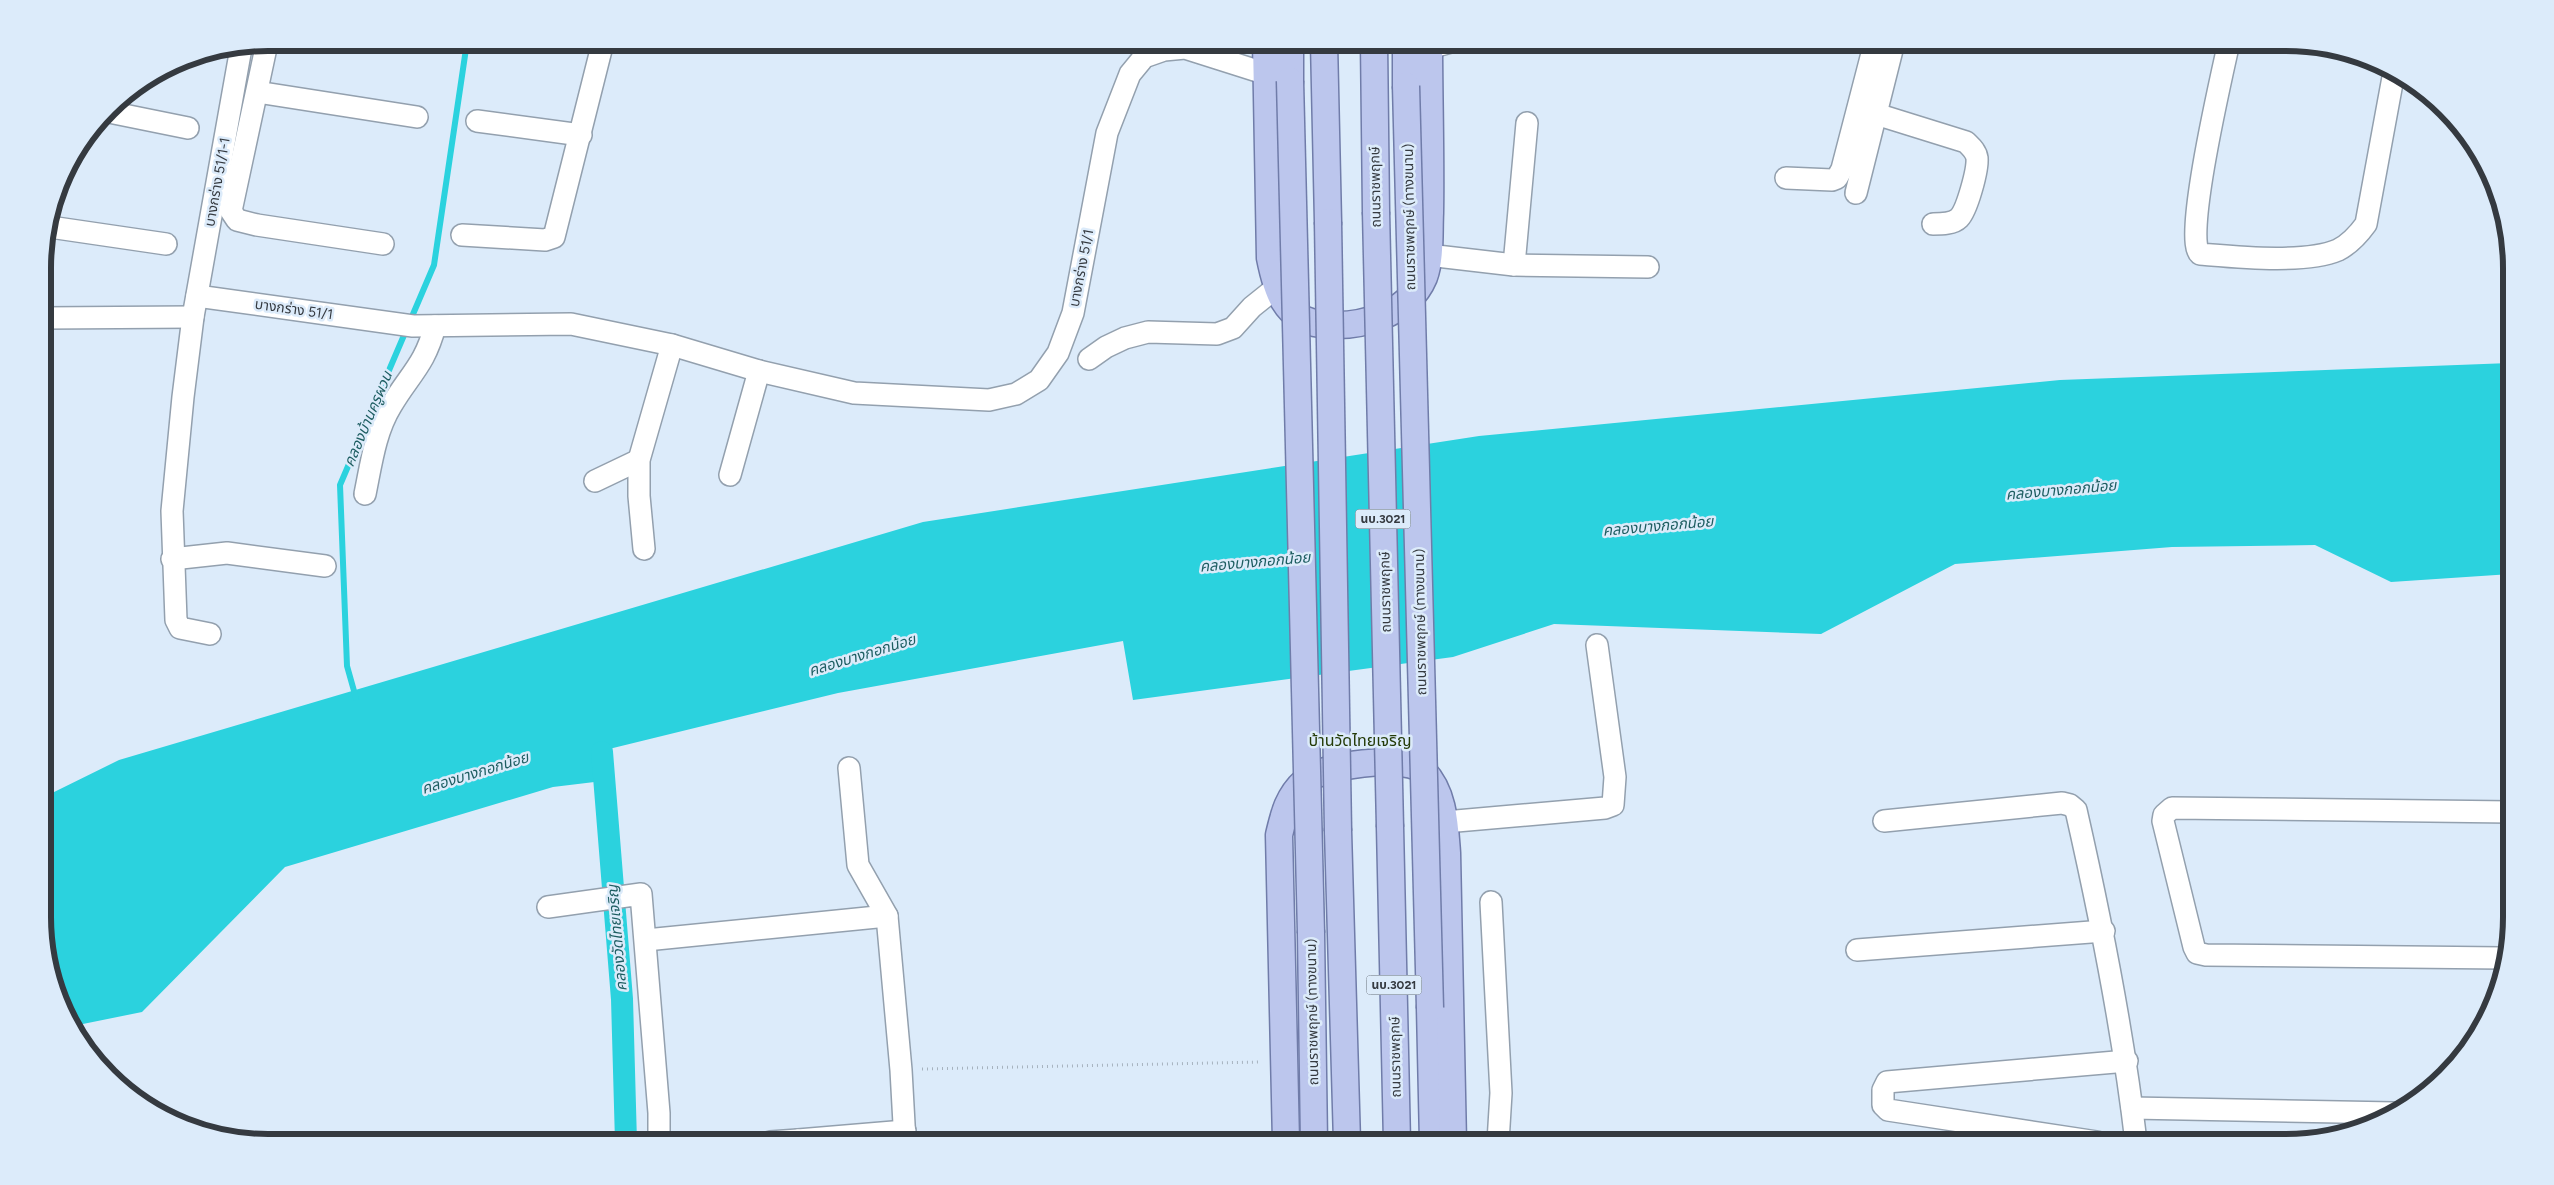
<svg xmlns="http://www.w3.org/2000/svg" width="2554" height="1185" font-family="Figtree,'Noto Sans Thai',sans-serif">
	<style>
		.water { fill: #2bd2de }
		.lines { fill: none; stroke-linecap: round; stroke-linejoin: round }
		.stream { stroke: #2bd2de; stroke-width: 6 }
		.canal { stroke: #2bd2de; stroke-width: 22 }
		.minor-casing { stroke: #93a0ae; stroke-width: 24 }
		.major-casing { stroke: #707ca9; stroke-width: 29 }
		.path { stroke: #a6b2be; stroke-width: 3; stroke-dasharray: 1 4; stroke-linecap: butt }
		.minor { stroke: #fff; stroke-width: 21 }
		.major { stroke: #bcc6ed; stroke-width: 26 }
		.major-bridge-casing { stroke: #707ca9; stroke-width: 29; stroke-linecap: butt }
		.major-bridge { stroke: #bcc6ed; stroke-width: 26 }
		.labels { text-anchor: middle; stroke-width: 5; stroke-linejoin: round; paint-order: stroke }
		.shield { fill: #dcebfa; stroke: #676f78; stroke-width: 1 }
		.shield-label { font-size: 12px; font-weight: bold; fill: #353a40 }
		.street-label { font-size: 14px; fill: #353a40; stroke: #dcebfa }
		.water-label { font-size: 15px; font-style: italic; fill: #1d5d61; stroke: #dcebfa }
		.quarter-label { font-size: 16px; fill: #243b08; stroke: #dcebfa }
		.rim { fill: none; stroke: #353a40; stroke-width: 6 }
	</style>
	<rect width="100%" height="100%" fill="#dcebfa"/>
	<polygon class="water" points="2510,363 2511,574 2391,582 2315,545 2172,547 1955,564 1821,634 1554,624 1453,657 1133,700 1123,641 838,693 609,749 611,780 553,787 285,867 142,1012 73,1026 60,1003 44,947 44,797 119,760 923,522 1479,436 2060,380"/>
	<g class="lines">
		<polyline class="stream" points="356,698 347,666 340,485 434,265 467,42"/>
		<polyline class="canal" points="602,752 622,999 626,1142"/>
		<g class="minor-casing">
			<g id="minor">
				<path d="M 2229,42 C 2223,70 2183,240 2200,254 C 2237,257 2305,264 2338,250 C 2350,244 2358,235 2366,224 L 2394,72"/>
				<polyline points="267,43 231,211 237,220 257,225 383,244"/>
				<polyline points="1429,48 1451,42"/>
				<polyline points="257,92 417,117"/>
				<polyline points="109,112 188,128"/>
				<path d="M 1876,114 L 1966,142 C 1971,147 1976,151 1977,158 C 1978,170 1967,210 1959,218 C 1953,224 1942,224 1933,224"/>
				<polyline points="477,121 581,135"/>
				<polyline points="1786,178 1832,180 1837,178 1842,169 1875,42"/>
				<polyline points="1856,193 1894,42"/>
				<polyline points="50,227 166,244"/>
				<polyline points="462,235 545,240 554,237 603,42"/>
				<polyline points="1428,255 1514,265 1648,267"/>
				<polyline points="1514,265 1527,123"/>
				<polyline points="197,296 413,326 571,324 672,345 759,371 854,393 989,400 1016,394 1039,380 1058,353 1073,313 1107,133 1130,74 1144,57 1164,50 1185,48 1267,74"/>
				<polyline points="43,318 193,317"/>
				<polyline points="1089,359 1106,347 1125,338 1148,332 1217,334 1233,328 1252,307 1277,287"/>
				<polyline points="730,475 759,371"/>
				<polyline points="595,481 639,460"/>
				<path d="M 365,494 C 371,465 375,432 391,406 C 409,375 425,365 435,326"/>
				<polyline points="644,549 639,496 639,460 672,345"/>
				<polyline points="172,559 227,553 325,566"/>
				<polyline points="210,634 180,628 176,620 172,511 183,397 193,317 241,48"/>
				<polyline points="849,768 858,865 887,916 901,1070 905,1142"/>
				<path d="M 1884,821 L 2062,803 L 2070,805 L 2076,810 C 2101,920 2123,1030 2136,1142"/>
				<polyline points="1445,822 1605,808 1613,805 1615,777 1597,645"/>
				<polyline points="1491,902 1501,1093 1498,1142"/>
				<polyline points="548,907 641,894 659,1113 659,1142"/>
				<polyline points="646,940 887,916"/>
				<polyline points="1857,950 2104,931"/>
				<polyline points="2503,958 2206,955 2197,953 2194,947 2163,821 2164,815 2172,808 2511,812"/>
				<polyline points="2132,1108 2394,1113"/>
				<polyline points="770,1142 798,1140"/>
				<polyline points="798,1142 798,1140 905,1131"/>
				<polyline points="2097,1142 1888,1110 1883,1105 1883,1090 1887,1082 2127,1061"/>
			</g>
		</g>
		<g class="major-casing">
			<g id="major">
				<path d="M 1266,42 L 1270,258 C 1276,288 1284,320 1321,324 C 1359,329 1408,315 1424,277 C 1431,258 1429,233 1430,213 C 1431,156 1429,99 1429,42"/>
				<polyline points="1290,42 1290,81"/>
				<polyline points="1324,42 1328,222"/>
				<polyline points="1374,42 1376,212"/>
				<polyline points="1406,86 1406,42"/>
				<polyline points="1390,827 1397,1142"/>
				<polyline points="1338,831 1347,1142"/>
				<polyline points="1311,933 1314,1142"/>
				<polyline points="1430,1008 1433,1142"/>
				<path d="M 1286,1142 L 1279,835 C 1284,814 1288,796 1305,781 C 1322,765 1404,754 1422,770 C 1444,791 1445,825 1447,853 L 1453,1142"/>
			</g>
		</g>
		<polyline class="path" points="922,1069 1261,1062"/>
		<use href="#minor" class="minor"/>
		<use href="#major" class="major"/>
		<g class="major-bridge-casing">
			<g id="major-bridge">
				<polyline points="1290,81 1311,933"/>
				<polyline points="1406,86 1430,1008"/>
				<polyline points="1376,212 1390,827"/>
				<polyline points="1328,222 1338,831"/>
			</g>
		</g>
		<use href="#major-bridge" class="major-bridge"/>
	</g>
	<g class="labels">
		<g class="shield">
			<rect x="1355.5" y="509.5" width="55" height="19" rx="4"/>
			<rect x="1366.5" y="975.5" width="55" height="19" rx="4"/>
		</g>
		<g class="shield-label">
			<text x="1383" y="523">นบ.3021</text>
			<text x="1394" y="989">นบ.3021</text>
		</g>
		<g class="street-label">
			<text transform="translate(217 182) rotate(-80)" y="5">บางกร่าง 51/1-1</text>
			<text transform="translate(1375 187) rotate(-91)" y="5">ถนนราชพฤกษ์</text>
			<text transform="translate(1409 217) rotate(-91)" y="5">ถนนราชพฤกษ์ (ทางขนาน)</text>
			<text transform="translate(1081 268) rotate(-79)" y="5">บางกร่าง 51/1</text>
			<text transform="translate(294 309) rotate(8)" y="5">บางกร่าง 51/1</text>
			<text transform="translate(1385 592) rotate(-91)" y="5">ถนนราชพฤกษ์</text>
			<text transform="translate(1420 622) rotate(-91)" y="5">ถนนราชพฤกษ์ (ทางขนาน)</text>
			<text transform="translate(1312 1012) rotate(-91)" y="5">ถนนราชพฤกษ์ (ทางขนาน)</text>
			<text transform="translate(1395 1057) rotate(-91)" y="5">ถนนราชพฤกษ์</text>
		</g>
		<g class="water-label">
			<text transform="translate(368 419) rotate(-67)" y="5">คลองบ้านครูผวน</text>
			<text transform="translate(2061 490) rotate(-5)" y="5">คลองบางกอกน้อย</text>
			<text transform="translate(1658 526) rotate(-5)" y="5">คลองบางกอกน้อย</text>
			<text transform="translate(1255 562) rotate(-5)" y="5">คลองบางกอกน้อย</text>
			<text transform="translate(862 655) rotate(-17)" y="5">คลองบางกอกน้อย</text>
			<text transform="translate(475 773) rotate(-17)" y="5">คลองบางกอกน้อย</text>
			<text transform="translate(617 938) rotate(-95)" y="5">คลองวัดไทยเจริญ</text>
		</g>
		<g class="quarter-label">
			<text x="1360" y="746">บ้านวัดไทยเจริญ</text>
		</g>
	</g>
	<path d="M0 0H2554V1185H0ZM268 51H2286A217 217 0 0 1 2503 268V917A217 217 0 0 1 2286 1134H268A217 217 0 0 1 51 917V268A217 217 0 0 1 268 51Z" fill="#dcebfa" fill-rule="evenodd"/>
	<path class="rim" d="M268 51H2286A217 217 0 0 1 2503 268V917A217 217 0 0 1 2286 1134H268A217 217 0 0 1 51 917V268A217 217 0 0 1 268 51Z"/>
</svg>
